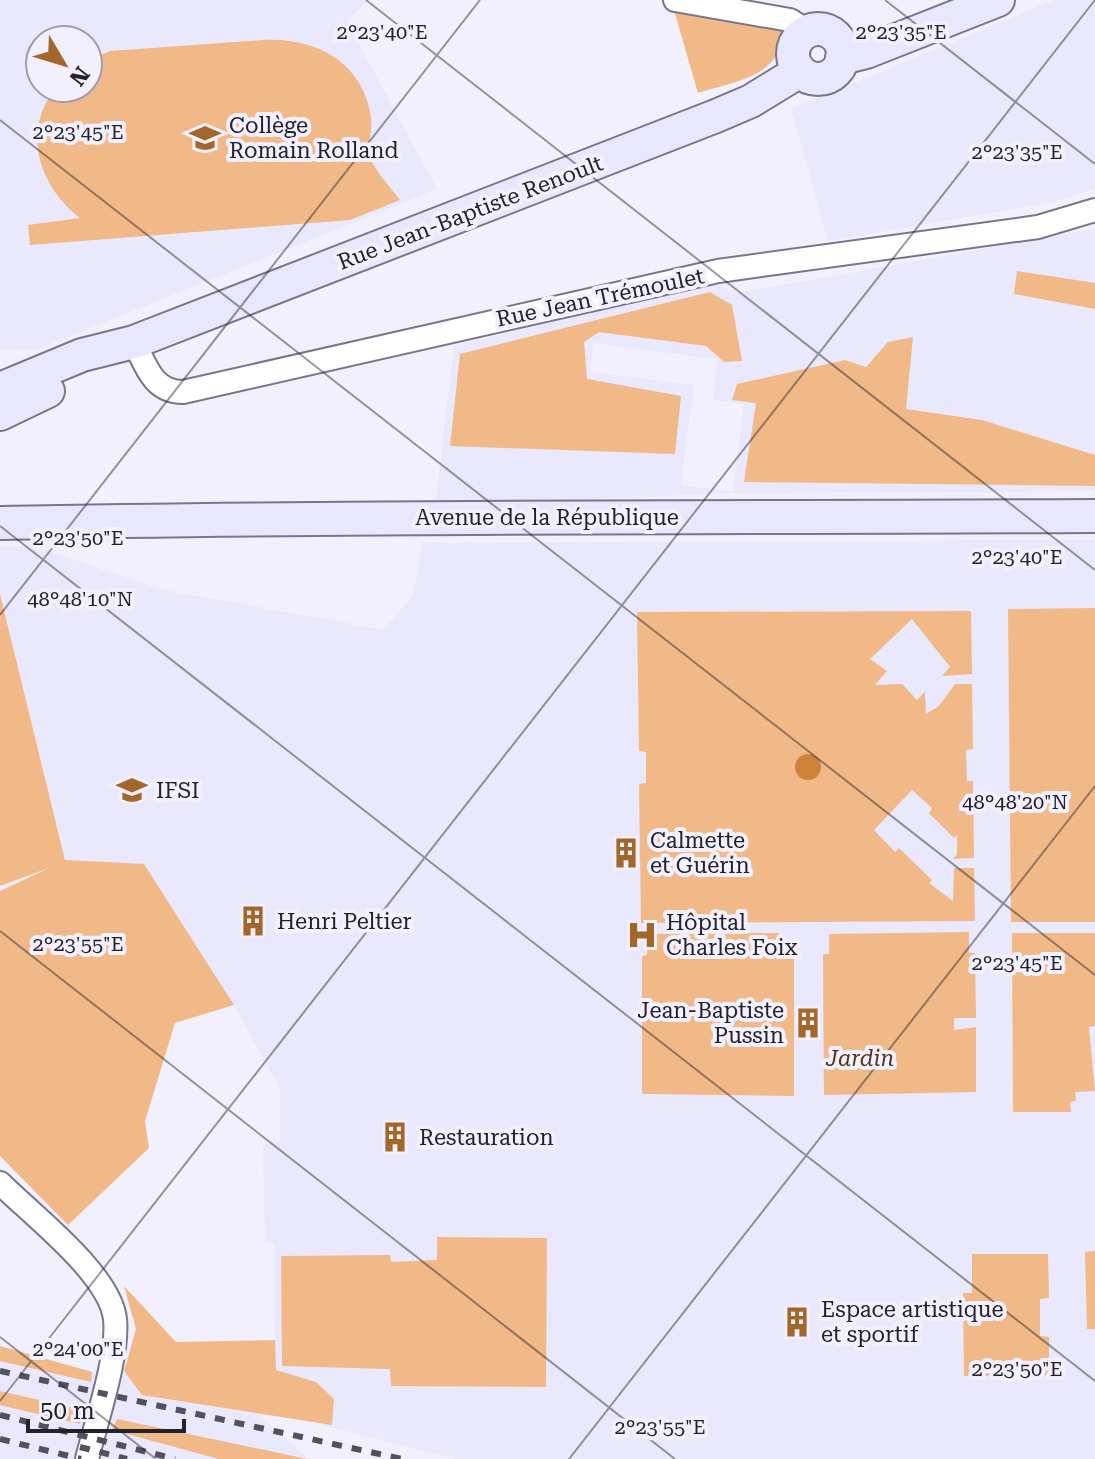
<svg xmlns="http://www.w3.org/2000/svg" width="1095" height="1459" font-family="'Roboto Serif',serif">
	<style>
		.built { fill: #e9e8fd; fill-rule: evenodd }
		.green { fill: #f0b987 }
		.water { fill: #cc843a }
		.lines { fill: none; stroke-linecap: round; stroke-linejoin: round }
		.street-casing { stroke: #78768f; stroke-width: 26 }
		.secondary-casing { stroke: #78768f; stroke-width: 36 }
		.street { stroke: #fff; stroke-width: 22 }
		.secondary { stroke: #e9e7fe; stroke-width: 32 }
		.rail { stroke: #52515c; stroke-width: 6; stroke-dasharray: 10 10; stroke-linecap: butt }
		.ticks { fill: none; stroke: #22212c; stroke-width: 2; stroke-opacity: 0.45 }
		.labels { text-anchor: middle; stroke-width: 8; stroke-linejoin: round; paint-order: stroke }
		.poi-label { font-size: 22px; fill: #22212c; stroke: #f1f0fc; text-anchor: start }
		.street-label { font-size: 22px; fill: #22212c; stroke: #f1f0fc }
		.park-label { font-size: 22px; font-style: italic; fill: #533516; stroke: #f1f0fc }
		.ticks-label { font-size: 20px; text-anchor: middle; fill: #22212c; stroke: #f1f0fc; stroke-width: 8; stroke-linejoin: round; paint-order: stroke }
	</style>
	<rect width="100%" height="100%" fill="#f1f0fc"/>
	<g class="built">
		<path d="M 0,0 L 368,0 L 347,22 L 437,189 L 35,350 L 0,349 ZM 40,40 L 88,40 L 88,88 L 40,88 Z"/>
		<polygon points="1054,0 1095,0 1095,189 1052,202 828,241 791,109"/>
		<path d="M 1095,229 L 1095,455 L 982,420 L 906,409 L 912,337 L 870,359 L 866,367 L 845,360 L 737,384 L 733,400 L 756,402 L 744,482 L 1095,486 L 1095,491 L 733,493 L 435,505 L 454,346 L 713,283 L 738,293 ZM 593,343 L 718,359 L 713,400 L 744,404 L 733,492 L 681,485 L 694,385 L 590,372 Z"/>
		<polygon points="1095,540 1095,1459 457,1459 319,1424 316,1382 275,1370 274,1244 265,1242 263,1143 280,1142 280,1089 234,1005 144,865 66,860 0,594 0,546 33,546 164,590 384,630 413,595 422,543"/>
		<polygon points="0,1346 97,1373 121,1365 203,1366 309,1459 0,1459"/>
	</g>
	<g class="green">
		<path d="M 674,10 L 777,25 L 783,30 C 783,77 734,81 698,93 Z"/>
		<path d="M 263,40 C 314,37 363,61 371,117 C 373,129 366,150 371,160 C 378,174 390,187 400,200 L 350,220 L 30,245 L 28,225 L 80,218 C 40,187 20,132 56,88 L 88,88 L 88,61 L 110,51 Z"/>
		<polygon points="1017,271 1095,283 1095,309 1014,294"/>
		<polygon points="710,292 732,305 742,361 724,362 706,346 599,332 584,342 587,379 681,396 675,454 450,446 460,354"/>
		<polygon points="913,337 906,409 982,420 1095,455 1095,486 744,482 756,403 732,400 737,384 845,360 866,367 888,342"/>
		<polygon points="0,594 65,860 144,864 234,1005 175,1023 145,1121 149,1148 68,1225 0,1156 0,891 49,868 0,886"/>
		<polygon points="1095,608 1095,922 1011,922 1008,609"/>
		<polygon points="971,611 972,674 942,676 950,667 912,619 870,659 887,671 875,685 902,684 917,700 925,692 926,714 939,706 955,684 972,684 973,749 966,750 967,781 973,781 974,858 953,859 957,854 957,835 954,838 929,813 932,808 912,790 874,830 895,852 899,848 932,880 929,883 953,901 954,868 974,868 975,921 641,923 639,784 646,783 646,752 639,751 637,612"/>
		<polygon points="969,932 969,953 975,953 976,1018 954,1018 954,1030 976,1027 976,1092 824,1095 823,954 829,954 829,934"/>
		<polygon points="779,933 779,951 794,955 794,1096 642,1094 642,956 647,955 647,934"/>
		<polygon points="1012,933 1095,933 1095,1026 1089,1027 1095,1091 1075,1092 1076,1101 1070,1102 1071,1112 1013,1112"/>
		<polygon points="437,1237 547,1238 546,1387 391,1386 390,1369 282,1366 281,1256 390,1255 391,1262 437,1260"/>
		<polygon points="1095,1251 1095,1329 1087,1329 1085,1252"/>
		<polygon points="972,1254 1048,1254 1049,1298 1040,1299 1040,1336 1049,1337 1049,1375 964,1376 963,1293 972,1293"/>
		<polygon points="124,1286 176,1342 275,1340 276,1370 316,1382 334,1399 332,1425 142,1395 124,1371 136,1329"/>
		<polygon points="0,1346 92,1372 91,1382 0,1361"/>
		<polygon points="0,1391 83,1410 80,1424 0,1405"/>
		<polygon points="117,1419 307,1459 219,1459 112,1430"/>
	</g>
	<circle class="water" cx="808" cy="767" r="13"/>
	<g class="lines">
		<g class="street-casing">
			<g id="street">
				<polyline points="675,0 790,20 807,31"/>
				<path d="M 134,342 C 146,366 153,392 183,392 L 718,271 L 1038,227 L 1095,210"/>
				<path d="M 0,1183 C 32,1215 110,1274 115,1319 C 119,1355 96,1422 87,1459"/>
			</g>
		</g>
		<g class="secondary-casing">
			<g id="secondary">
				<circle cx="818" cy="54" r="25"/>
				<polyline points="842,58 866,52 998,0"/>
				<polyline points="0,389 82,355 134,342 716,116 751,101 800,71"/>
				<polyline points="0,414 48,391"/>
				<path d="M 0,523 C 365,516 730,518 1095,516"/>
			</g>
		</g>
		<use href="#street" class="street"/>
		<use href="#secondary" class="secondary"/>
		<g class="rail">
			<polyline points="0,1371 402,1459"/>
			<polyline points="0,1415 175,1459"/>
			<polyline points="0,1439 81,1459"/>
			<polyline points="80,1447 127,1459"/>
		</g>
	</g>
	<path class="ticks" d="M 366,0 L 1095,570M 885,0 L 1095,164M 0,120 L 1095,975M 0,526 L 1095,1381M 0,615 L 480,0M 0,931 L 675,1459M 0,1337 L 156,1459M 0,1401 L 1095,0M 569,1459 L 1095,786"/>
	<defs>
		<g id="school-bare" transform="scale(2.4)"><path d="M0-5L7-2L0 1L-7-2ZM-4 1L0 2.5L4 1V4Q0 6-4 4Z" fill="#a36829" stroke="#f1f0fc" stroke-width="2.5" paint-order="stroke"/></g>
		<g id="university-bare" transform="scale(2.4)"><path d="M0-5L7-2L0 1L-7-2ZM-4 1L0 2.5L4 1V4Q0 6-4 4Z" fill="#a36829" stroke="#f1f0fc" stroke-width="2.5" paint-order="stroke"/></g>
		<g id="building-bare" transform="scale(2.4)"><path d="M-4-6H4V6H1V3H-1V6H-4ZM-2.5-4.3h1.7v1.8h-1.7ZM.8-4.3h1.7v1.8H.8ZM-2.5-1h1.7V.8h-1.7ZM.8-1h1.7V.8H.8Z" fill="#a36829" stroke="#f1f0fc" stroke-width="2.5" paint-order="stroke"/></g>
		<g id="hospital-bare" transform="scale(2.4)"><path d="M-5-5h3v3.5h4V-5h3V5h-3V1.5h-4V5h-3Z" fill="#a36829" stroke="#f1f0fc" stroke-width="2.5" paint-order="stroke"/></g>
	</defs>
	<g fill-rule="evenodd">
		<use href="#school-bare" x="205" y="138"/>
		<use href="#university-bare" x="132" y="790"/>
		<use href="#building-bare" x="626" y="853"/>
		<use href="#building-bare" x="253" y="921"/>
		<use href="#hospital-bare" x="642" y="935"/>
		<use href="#building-bare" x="808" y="1023"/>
		<use href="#building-bare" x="395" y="1137"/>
		<use href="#building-bare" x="797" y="1322"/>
	</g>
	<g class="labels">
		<g class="poi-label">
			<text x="229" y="133">Collège<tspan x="229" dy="25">Romain Rolland</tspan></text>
			<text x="156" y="798">IFSI</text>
			<text x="650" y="848">Calmette<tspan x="650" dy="25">et Guérin</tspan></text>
			<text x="277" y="929">Henri Peltier</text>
			<text x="666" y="930">Hôpital<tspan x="666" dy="25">Charles Foix</tspan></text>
			<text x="784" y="1018" text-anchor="end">Jean-Baptiste<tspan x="784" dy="25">Pussin</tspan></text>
			<text x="419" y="1145">Restauration</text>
			<text x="821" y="1317">Espace artistique<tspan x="821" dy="25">et sportif</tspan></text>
		</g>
		<g class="street-label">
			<text transform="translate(470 212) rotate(-21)" y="8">Rue Jean-Baptiste Renoult</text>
			<text transform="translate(600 297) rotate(-12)" y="8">Rue Jean Trémoulet</text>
			<text x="547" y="525">Avenue de la République</text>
		</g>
		<g class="park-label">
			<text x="860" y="1066">Jardin</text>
		</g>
	</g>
	<g class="ticks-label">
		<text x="382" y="39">2°23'40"E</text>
		<text x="901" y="39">2°23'35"E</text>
		<text x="78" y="139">2°23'45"E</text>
		<text x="1017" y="159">2°23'35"E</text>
		<text x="78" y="545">2°23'50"E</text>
		<text x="1017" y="564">2°23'40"E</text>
		<text x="80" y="606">48°48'10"N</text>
		<text x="1015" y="809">48°48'20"N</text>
		<text x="78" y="951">2°23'55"E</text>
		<text x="1017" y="970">2°23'45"E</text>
		<text x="78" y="1356">2°24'00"E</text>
		<text x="1017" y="1376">2°23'50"E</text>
		<text x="660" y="1434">2°23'55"E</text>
	</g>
	<g transform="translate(64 64) rotate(128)"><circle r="38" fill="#f1f0fc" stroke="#9e9da9" stroke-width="2"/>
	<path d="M0-6L14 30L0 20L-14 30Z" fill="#a36829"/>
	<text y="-12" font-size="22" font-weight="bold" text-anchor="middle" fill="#22212c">N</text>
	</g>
	<path d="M28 1419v12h156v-12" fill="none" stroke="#22212c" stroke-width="4"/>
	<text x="40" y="1419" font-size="24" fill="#22212c" stroke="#f1f0fc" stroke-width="6" paint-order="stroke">50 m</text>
</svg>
